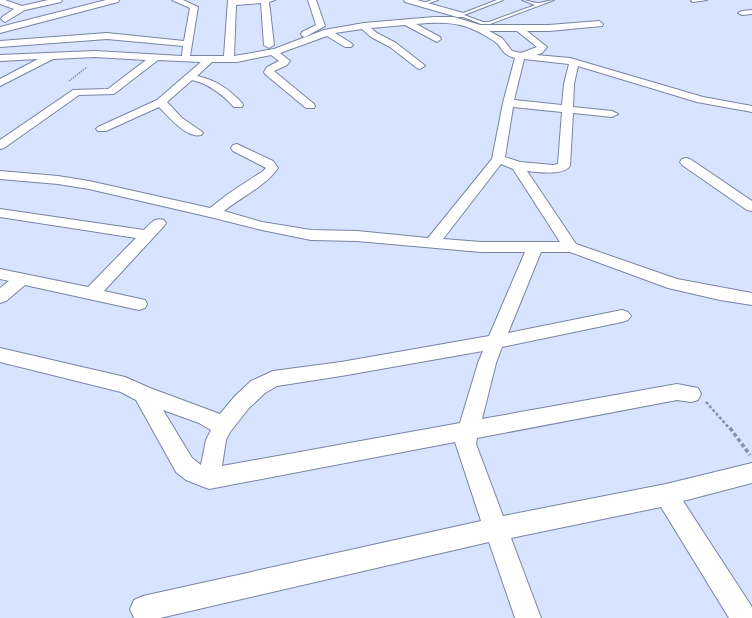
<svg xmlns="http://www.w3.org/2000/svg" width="752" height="618" font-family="'Roboto Condensed',sans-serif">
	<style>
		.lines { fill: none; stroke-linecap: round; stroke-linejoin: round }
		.lane-casing { stroke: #7884a4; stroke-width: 2 }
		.street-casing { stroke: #7884a4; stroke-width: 2 }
		.path-far2 { stroke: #8890a5; stroke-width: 1.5; stroke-dasharray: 1.5 1; stroke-linecap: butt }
		.path-far1 { stroke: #8890a5; stroke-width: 2.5; stroke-dasharray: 3 2; stroke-linecap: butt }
		.path { stroke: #8890a5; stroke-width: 3.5; stroke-dasharray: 4 2.5; stroke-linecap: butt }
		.lane { fill: #fff; fill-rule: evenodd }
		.street { fill: #fff; fill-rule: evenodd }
	</style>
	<rect width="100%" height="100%" fill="#d8e3ff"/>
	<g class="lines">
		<g class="lane-casing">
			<g id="lane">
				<polygon points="432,0 438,0 423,5 421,4"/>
				<path d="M 497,0 L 503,0 L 464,15 L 483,22 L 489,22 L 535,5 L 522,0 C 528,0 532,3 538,3 C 543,3 549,0 554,0 L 490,24 L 481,24 L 458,15 Z"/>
				<polygon points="692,0 707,0 693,2 691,1"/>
			</g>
		</g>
		<g class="street-casing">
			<g id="street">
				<polygon points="0,0 5,0 22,6 48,0 62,0 61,2 25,10 5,22 1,19 2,17 14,9 0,4"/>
				<polygon points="106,0 119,0 118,2 0,33 0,27"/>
				<path d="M 172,0 L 183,0 L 198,7 L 190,56 L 224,56 L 228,0 L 275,0 L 269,2 L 274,45 L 269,48 L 264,45 L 261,3 L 236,5 L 234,56 L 274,49 L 324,30 L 364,23 L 434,17 L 454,17 L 480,25 L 549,25 L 599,21 L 603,24 L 602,26 L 549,31 L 527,31 L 547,47 L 542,53 L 536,55 L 570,58 L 703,97 L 752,106 L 752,112 L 697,102 L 578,66 L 574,84 L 573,107 L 612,111 L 618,114 L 612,117 L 573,113 L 570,166 C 563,176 538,172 527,171 L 576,244 L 677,279 L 752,293 L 752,305 L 720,300 L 668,288 L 570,252 L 541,252 L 508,333 L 622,310 L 628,312 L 631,316 L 628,320 L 622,322 L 502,347 L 496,363 L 482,419 L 677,384 L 698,388 L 701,394 L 698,400 L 691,402 L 677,400 L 477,438 L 476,444 L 503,516 L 666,484 L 752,463 L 752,483 L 683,501 L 752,607 L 752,618 L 729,618 L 661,507 L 511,538 L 541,618 L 515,618 L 489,542 L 160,618 L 134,618 L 130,609 L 134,600 L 143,596 L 481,521 L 455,442 L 209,489 L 186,480 L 176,472 L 136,400 L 121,392 L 0,362 L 0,348 L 125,377 L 150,388 L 220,414 L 235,396 L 251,381 L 273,371 L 341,362 L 489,336 L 525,252 L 481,252 L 357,241 L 311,240 L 262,230 L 210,217 L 89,189 L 58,184 L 0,179 L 0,171 L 58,176 L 89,181 L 210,208 L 228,194 L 263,171 L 266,168 L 233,151 L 231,148 L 233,145 L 237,144 L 273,161 L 278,168 C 267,185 240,198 224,211 L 262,222 L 311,230 L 357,231 L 428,238 L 492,159 L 503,103 L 515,58 C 499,53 504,48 494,41 C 466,22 448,21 416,24 L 440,37 L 441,39 L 437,42 L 405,25 L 371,28 L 377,33 L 396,43 L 423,64 L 425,66 L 420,69 L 417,68 L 390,47 L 371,37 L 362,29 L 335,33 L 351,43 L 353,45 L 351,47 L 345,47 L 327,36 L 280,53 L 290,61 L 287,65 L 274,71 L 314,104 L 315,106 L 314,108 L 306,108 L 265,74 L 264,72 L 267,67 L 279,61 L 271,55 L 237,62 L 212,62 L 197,76 C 216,80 229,89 242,103 L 243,105 L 242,107 L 234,107 C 222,94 209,84 192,80 L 167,102 L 182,118 L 201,131 L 203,133 L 201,135 C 187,139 168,116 159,107 L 106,131 L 98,131 L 96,129 L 98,127 L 157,100 L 201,62 L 158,60 L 114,94 L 79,95 L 4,148 L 0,149 L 0,140 L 73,90 L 108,89 L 146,60 L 95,57 L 53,59 L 0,86 L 0,79 L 38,59 L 0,61 L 0,55 L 95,51 L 182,56 L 183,46 L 107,39 L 0,47 L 0,41 L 107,33 L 184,41 L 190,8 ZM 489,31 L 517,31 L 537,47 L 521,53 L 512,51 L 502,38 ZM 524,59 L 569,64 L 564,84 L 562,105 L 514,100 ZM 513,107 L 562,112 L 558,164 L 553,165 L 520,162 L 505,157 ZM 501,164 L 513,169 L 560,242 L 481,242 L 443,239 ZM 483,351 L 478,363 L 460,423 L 222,466 L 226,440 L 230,432 L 249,408 L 265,393 L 277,386 L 341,376 ZM 163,410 L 199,423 L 211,430 L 206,440 L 201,465 L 192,458 Z"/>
				<polygon points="308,0 316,0 325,26 305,37 302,36 301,34 302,32 316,25"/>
				<polygon points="404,0 417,0 463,13 464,15 463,17 457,17 405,2"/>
				<polygon points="752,10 752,14 742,15 738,13 742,11"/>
				<polygon points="686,158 690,159 752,201 752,211 747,210 682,165 680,162 682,159"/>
				<path d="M 0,209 L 144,230 C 151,223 154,217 164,220 L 166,223 L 164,226 L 104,291 L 145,300 L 147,304 L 145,308 L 139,310 L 25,285 L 6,301 L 0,303 L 0,288 L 9,281 L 0,279 L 0,269 L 88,287 L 136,238 L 0,217 Z"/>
			</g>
		</g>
		<polyline class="path-far2" points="69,81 87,67"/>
		<polyline class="path-far1" points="706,402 730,429"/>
		<polyline class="path" points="730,428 750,455"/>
		<use href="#lane" class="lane"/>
		<use href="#street" class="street"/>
	</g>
</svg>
